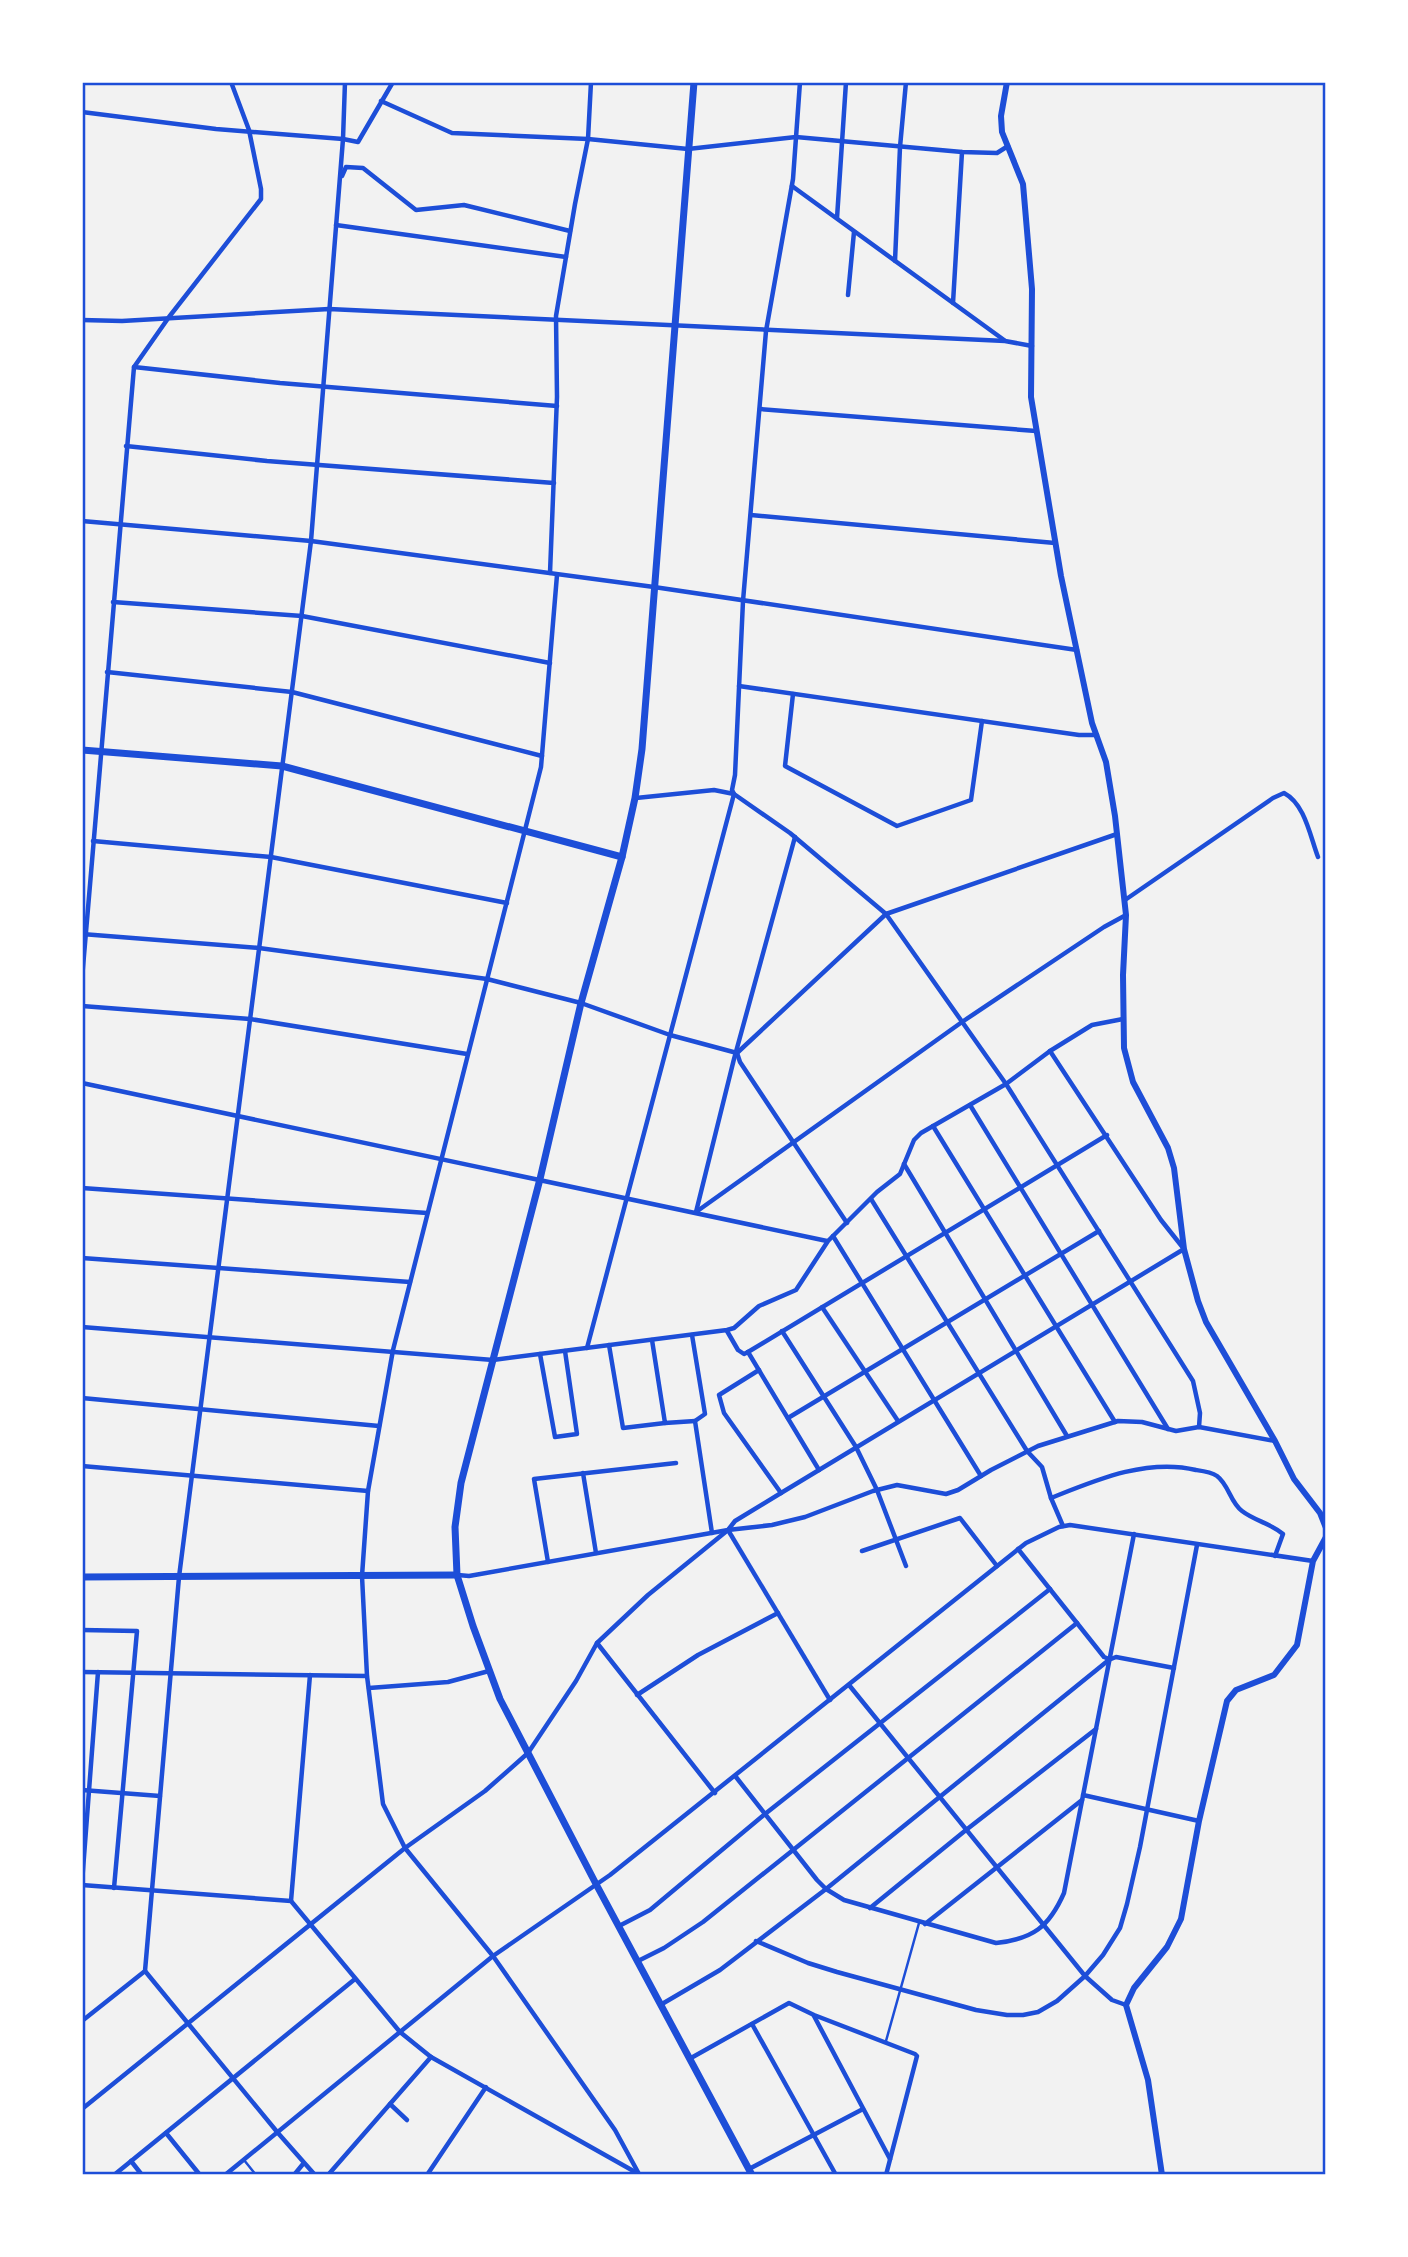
<svg xmlns="http://www.w3.org/2000/svg" width="1408" height="2257" font-family="'Work Sans',sans-serif">
	<style>
		.lines { fill: none; stroke-linecap: round; stroke-linejoin: round }
		.service { stroke: #1d4ed8; stroke-width: 2.5 }
		.minor { stroke: #1d4ed8; stroke-width: 4.5 }
		.tertiary { stroke: #1d4ed8; stroke-width: 6 }
		.secondary { stroke: #1d4ed8; stroke-width: 7 }
		.neatline { fill: none; stroke: #1d4ed8; stroke-width: 2.5 }
	</style>
	<rect width="100%" height="100%" fill="#f2f2f2"/>
	<g class="lines">
		<g class="service">
			<polyline points="886,2041 919,1923"/>
			<polyline points="244,2160 256,2175"/>
		</g>
		<g class="minor">
			<polyline points="381,101 452,133 588,139 688,149 796,137 962,152 997,153 1008,146"/>
			<polyline points="82,112 216,129 343,139 358,142 393,82"/>
			<polyline points="342,176 346,167 363,168 416,210 464,205 570,231"/>
			<polyline points="792,186 1004,340"/>
			<polyline points="837,218 846,82"/>
			<polyline points="336,225 566,257"/>
			<polyline points="895,261 900,147 906,82"/>
			<polyline points="848,295 854,232"/>
			<polyline points="953,303 962,152"/>
			<polyline points="82,320 122,321 329,309 1005,341 1032,346"/>
			<polyline points="134,367 280,383 557,406"/>
			<polyline points="760,409 1036,431"/>
			<polyline points="126,446 267,461 554,483"/>
			<polyline points="751,515 1055,543"/>
			<polyline points="82,521 311,541 654,587 1077,650"/>
			<polyline points="550,573 557,397 556,316 575,204 588,139 591,82"/>
			<polyline points="557,575 541,767 393,1350 368,1491 362,1576 367,1676 383,1804 405,1848 493,1956 615,2130 639,2174"/>
			<polyline points="113,602 302,616 550,663"/>
			<polyline points="107,672 292,692 542,756"/>
			<polyline points="739,686 1079,735 1097,735"/>
			<polyline points="793,694 785,766 897,826 971,800 982,721"/>
			<polyline points="636,798 714,790 734,794 790,833 886,914 1006,1084 1193,1381 1200,1413 1199,1427"/>
			<polyline points="93,841 271,857 507,903"/>
			<path d="M 1125,900 L 1273,798 L 1284,793 C 1305,804 1310,836 1318,857"/>
			<polyline points="82,934 259,948 487,979 581,1003 670,1035 737,1053 740,1062 847,1223"/>
			<polyline points="82,979 134,367 169,317 261,199 261,189 249,130 231,82"/>
			<polyline points="82,1006 250,1019 467,1054"/>
			<polyline points="737,1053 886,914 1117,834"/>
			<polyline points="82,1083 827,1241"/>
			<polyline points="970,1105 1168,1429"/>
			<polyline points="933,1126 1115,1422"/>
			<polyline points="904,1164 1067,1436"/>
			<polyline points="82,1188 427,1213"/>
			<path d="M 871,1199 L 1027,1451 L 1042,1467 L 1051,1498 C 1096,1480 1147,1458 1196,1470 C 1203,1471 1211,1472 1217,1476 C 1229,1485 1230,1502 1242,1511 C 1255,1521 1270,1523 1283,1534 L 1275,1556"/>
			<polyline points="696,1212 962,1022 1104,927 1126,915"/>
			<polyline points="696,1212 734,1059 795,837"/>
			<polyline points="833,1236 981,1476"/>
			<polyline points="82,1258 410,1282"/>
			<polyline points="822,1307 898,1421"/>
			<polyline points="82,1327 493,1360 727,1330 734,1328 759,1306 796,1290 828,1241 877,1192 900,1174 914,1140 921,1133 1006,1084 1050,1051 1092,1025 1123,1019"/>
			<polyline points="727,1331 738,1350 744,1354 748,1352"/>
			<polyline points="782,1331 856,1447 877,1490 906,1566"/>
			<polyline points="692,1335 705,1414 695,1421 712,1533"/>
			<polyline points="652,1340 665,1423 695,1421"/>
			<polyline points="609,1345 623,1428 665,1423"/>
			<polyline points="587,1348 734,794 732,790 735,775 743,601 766,331 793,179 800,82"/>
			<polyline points="748,1352 1107,1135"/>
			<polyline points="748,1352 819,1470"/>
			<polyline points="540,1354 555,1437 577,1434 565,1351"/>
			<polyline points="759,1370 719,1395 724,1413 781,1493"/>
			<polyline points="82,1398 379,1426"/>
			<polyline points="788,1418 1099,1231"/>
			<polyline points="82,1466 368,1491"/>
			<polyline points="583,1473 596,1553"/>
			<polyline points="1051,1498 1063,1526"/>
			<polyline points="728,1530 830,1700"/>
			<polyline points="1018,1549 1104,1657 1109,1659"/>
			<polyline points="862,1551 960,1518 997,1566"/>
			<polyline points="548,1562 534,1479 676,1463"/>
			<polyline points="458,1575 469,1576 728,1530 735,1521 781,1493 1184,1249 1161,1220 1050,1051"/>
			<polyline points="82,1630 137,1631 114,1888"/>
			<polyline points="597,1643 715,1793"/>
			<polyline points="1111,1659 1116,1657 1174,1668"/>
			<polyline points="82,1672 367,1676"/>
			<polyline points="849,1685 1085,1976 1112,2000 1126,2005"/>
			<polyline points="369,1688 448,1682 489,1671"/>
			<polyline points="637,1695 698,1655 778,1613"/>
			<path d="M 736,1777 L 817,1880 L 826,1889 L 844,1900 L 996,1943 C 1033,1939 1049,1927 1064,1893 L 1134,1534"/>
			<polyline points="82,1790 160,1796"/>
			<polyline points="1083,1795 1199,1821"/>
			<polyline points="82,1883 98,1672"/>
			<polyline points="82,1885 291,1901 400,2032 431,2057 637,2173"/>
			<polyline points="291,1901 310,1675"/>
			<polyline points="870,1908 966,1830 1096,1729"/>
			<polyline points="925,1924 1082,1800"/>
			<polyline points="619,1926 650,1910 765,1814 1050,1589"/>
			<polyline points="756,1941 808,1963 837,1972 976,2010 1007,2015 1023,2015 1038,2012 1057,2001 1085,1976 1103,1955 1120,1928 1127,1904 1140,1847 1197,1545"/>
			<polyline points="638,1961 664,1948 703,1922 1077,1623"/>
			<polyline points="145,1971 278,2133 315,2175"/>
			<polyline points="662,2004 720,1970 826,1889 1110,1659"/>
			<polyline points="814,2016 890,2159"/>
			<polyline points="82,2021 145,1971 179,1577 311,541 343,139 345,82"/>
			<polyline points="752,2024 836,2175"/>
			<polyline points="691,2058 789,2003 814,2015 915,2054 917,2056 886,2175"/>
			<polyline points="390,2104 407,2120"/>
			<polyline points="82,2109 405,1848 485,1791 528,1753 576,1681 597,1643 648,1595 728,1530 772,1525 805,1517 873,1491 897,1485 946,1494 958,1490 991,1470 1038,1446 1118,1421 1142,1422 1176,1431 1199,1427 1275,1441"/>
			<polyline points="166,2133 200,2175"/>
			<polyline points="131,2161 142,2175"/>
			<polyline points="749,2169 863,2109"/>
			<polyline points="114,2175 355,1979"/>
			<polyline points="225,2175 493,1956 610,1875 1026,1543 1059,1527 1070,1525 1313,1561"/>
			<polyline points="294,2175 303,2164"/>
			<polyline points="328,2175 431,2057"/>
			<polyline points="427,2175 486,2087"/>
		</g>
		<g class="tertiary">
			<polyline points="1007,82 1001,116 1002,132 1023,184 1032,289 1031,397 1061,576 1092,723 1106,762 1115,816 1126,915 1123,975 1124,1048 1133,1082 1168,1148 1174,1168 1184,1249 1198,1301 1206,1322 1275,1441 1294,1479 1320,1513 1326,1528"/>
			<polyline points="1162,2175 1148,2080 1126,2005 1134,1988 1167,1947 1181,1919 1199,1821 1227,1701 1236,1690 1274,1675 1297,1645 1313,1561 1326,1537"/>
		</g>
		<g class="secondary">
			<polyline points="694,82 642,749 635,798 622,857 581,1003 540,1179 461,1483 455,1527 457,1575 473,1626 500,1699 596,1884 752,2175"/>
			<polyline points="82,750 282,766 622,857"/>
			<polyline points="82,1577 457,1575"/>
		</g>
	</g>
	<rect width="1408" height="2257" fill="none" stroke="#ffffff" stroke-width="168"/>
	<rect x="84" y="84" width="1240" height="2089" class="neatline"/>
</svg>
